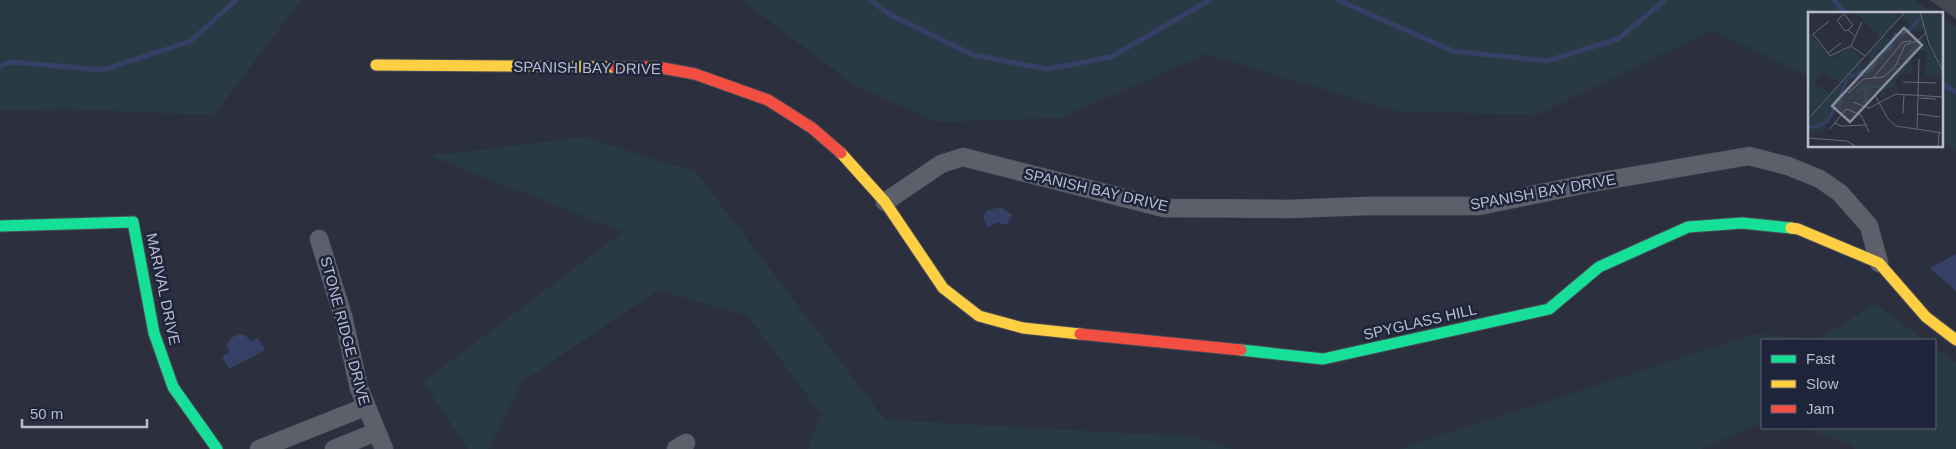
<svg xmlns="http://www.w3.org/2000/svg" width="1956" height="449" font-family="Arial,sans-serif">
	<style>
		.green { fill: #283b45 }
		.water { fill: #364067 }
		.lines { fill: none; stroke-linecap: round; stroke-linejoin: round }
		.stream { stroke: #364067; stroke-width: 5 }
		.building { fill: #444853 }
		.street-casing { stroke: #4a4c57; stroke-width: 19 }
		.fast-casing { stroke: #4a4c57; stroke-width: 13 }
		.slow-casing { stroke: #4a4c57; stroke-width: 13 }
		.jam-casing { stroke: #4a4c57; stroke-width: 13 }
		.street { stroke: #5d606b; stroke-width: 18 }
		.fast { stroke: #16e098; stroke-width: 11 }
		.slow { stroke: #ffcf43; stroke-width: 11 }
		.jam { stroke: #f24e42; stroke-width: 11 }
		.labels { text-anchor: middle; stroke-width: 5; stroke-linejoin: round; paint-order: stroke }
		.street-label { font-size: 15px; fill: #b8bcce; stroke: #1e243a }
		.inset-river { fill: none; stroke: #364067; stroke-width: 2.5 }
		.inset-road { fill: none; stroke: #646878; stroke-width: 1 }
		.view { fill: #878b9c; fill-opacity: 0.15; stroke: #878b9c; stroke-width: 2.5 }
		.inset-edge { fill: none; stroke: #b8bcce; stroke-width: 2.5 }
	</style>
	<rect width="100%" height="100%" fill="#2c303e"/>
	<g class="green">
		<polygon points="0,0 301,0 214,115 66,109 0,110"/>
		<polygon points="742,0 1914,0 1935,14 1810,14 1810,77 1712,30 1536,115 1395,111 1206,54 1060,118 938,122 854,85"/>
		<polygon points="1942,18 1956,27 1956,151 1942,142"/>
		<polygon points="583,137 696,172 885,420 1196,437 1233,449 808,449 821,414 748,316 658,290 522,382 488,449 468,449 423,382 623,232 431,156"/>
		<polygon points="1875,304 1924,340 1762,340 1762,423 1701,449 1399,449 1756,334 1818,339"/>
		<polygon points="1935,348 1954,362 1956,362 1956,449 1855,449 1854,446 1803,428 1935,428"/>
	</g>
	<g class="water">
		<polygon points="1001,207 1012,215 1007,225 997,222 988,228 983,217 988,210"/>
		<polygon points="1956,254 1956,291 1930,268"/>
		<polygon points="239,334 246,336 251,342 258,338 265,350 229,369 222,357 230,352 226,346 231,338"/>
	</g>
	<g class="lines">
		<g class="stream">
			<polyline points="870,0 889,14 973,55 1047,69 1111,57 1210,0"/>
			<polyline points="1338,0 1453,51 1547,61 1618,39 1665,0"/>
			<polyline points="1834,0 1846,14"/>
			<polyline points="0,66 12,62 103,70 191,41 236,0"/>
			<polyline points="1942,84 1956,92"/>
		</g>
	</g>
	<polygon class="building" points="1930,0 1956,0 1956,19"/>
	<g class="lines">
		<g class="street-casing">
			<g id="street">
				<polyline points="885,202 941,164 963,157 1164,208 1288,209 1368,206 1479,206 1591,183 1749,156 1788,166 1820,179 1840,193 1869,226 1879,263"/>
				<polyline points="319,239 343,316 359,388 384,449"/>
				<polyline points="259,449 365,407"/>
				<polyline points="334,449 376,432"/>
				<polyline points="676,449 686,443"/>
			</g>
		</g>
		<g class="fast-casing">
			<g id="fast">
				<polyline points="0,226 133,222 154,333 173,387 217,449"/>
				<polyline points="1241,350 1323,359 1549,309 1599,267 1688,227 1742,223 1791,228"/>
			</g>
		</g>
		<g class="slow-casing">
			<g id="slow">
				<polyline points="376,65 615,67"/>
				<polyline points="841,153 885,202 943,288 979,316 1023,328 1080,334"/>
				<polyline points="1791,228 1798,229 1879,263 1926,317 1956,340"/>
			</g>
		</g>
		<g class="jam-casing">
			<g id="jam">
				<polyline points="615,67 657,67 695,74 768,100 812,128 841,153"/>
				<polyline points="1080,334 1241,350"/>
			</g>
		</g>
		<use href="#street" class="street"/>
		<use href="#fast" class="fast"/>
		<use href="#slow" class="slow"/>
		<use href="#jam" class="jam"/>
	</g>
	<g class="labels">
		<g class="street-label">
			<text transform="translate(587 68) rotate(1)" y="5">SPANISH BAY DRIVE</text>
			<text transform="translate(1096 190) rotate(13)" y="5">SPANISH BAY DRIVE</text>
			<text transform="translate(1543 192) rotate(-10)" y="5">SPANISH BAY DRIVE</text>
			<text transform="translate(163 289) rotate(78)" y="5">MARIVAL DRIVE</text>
			<text transform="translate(1420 322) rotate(-13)" y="5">SPYGLASS HILL</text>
			<text transform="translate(345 331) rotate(75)" y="5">STONE RIDGE DRIVE</text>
		</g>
	</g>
	<g transform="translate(1808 12)">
		<rect width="135" height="135" fill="#2c303e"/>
		<path d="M 47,0 L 84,0 L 91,7 L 76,24 L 80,27 L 102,12 L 93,4 L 97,0 L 135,0 L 135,59 L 115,18 L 110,17 L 88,27 L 85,37 L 71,48 L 63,61 L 43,68 L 35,77 L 36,89 L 17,114 L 16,120 L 0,119 L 0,107 L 33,71 L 13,60 L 5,71 L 22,81 L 0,105 L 0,24 L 2,22 L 24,47 L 43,36 L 54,47 L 52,53 L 55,55 L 63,47 L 58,42 L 73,26 ZM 114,24 L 135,62 L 135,69 L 134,65 L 117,63 L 119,41 L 110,37 L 103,47 L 105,66 L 103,62 L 98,61 L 89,65 L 87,73 L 93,78 L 87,79 L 86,75 L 75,78 L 78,84 L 75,85 L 71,76 L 64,76 L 60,78 L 60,92 L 55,91 L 56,78 L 46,82 L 56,72 L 73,74 L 91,59 L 105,31 Z" fill="#283b45"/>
		<path class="inset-river" d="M 41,65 L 65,55 L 70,43 L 83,35 L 87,22 L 100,20 L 112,6M 0,115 L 9,115 L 20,109 L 39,68"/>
		<path class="inset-road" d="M 112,0 L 121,32 L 135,59M 40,18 L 37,19 L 29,8 L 36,2 L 45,13 L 40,18 L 47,24M 33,31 L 20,41 L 22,44 L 43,34 L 57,44M 43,34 L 54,10M 20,41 L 5,22 L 21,9M 65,66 L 95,30 L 103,29M 95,70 L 128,71M 40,81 L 56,67 L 75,65 L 87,55 L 97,33 L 109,29 L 118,21M 67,83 L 80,107 L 88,114 L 135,121M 111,86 L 128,87M 45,90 L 61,96 L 88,82 L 135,85M 95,101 L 96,82M 110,102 L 132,105M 0,107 L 97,0M 27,111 L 33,114 L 59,113M 22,117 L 38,97 L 53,103 L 61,120M 109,118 L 111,47M 0,126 L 39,129 L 49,135M 130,135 L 131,120"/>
		<path class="view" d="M 96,16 L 114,33 L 42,110 L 24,94 Z"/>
		<rect width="135" height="135" class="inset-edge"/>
	</g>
	<rect x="1761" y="339" width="175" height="90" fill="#1e243a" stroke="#5c6175"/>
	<rect x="1771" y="355" width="25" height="8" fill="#16e098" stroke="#5c6175"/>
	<text x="1806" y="364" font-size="15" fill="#b8bcce">Fast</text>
	<rect x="1771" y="380" width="25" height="8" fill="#ffcf43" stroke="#5c6175"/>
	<text x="1806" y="389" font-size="15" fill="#b8bcce">Slow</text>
	<rect x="1771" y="405" width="25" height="8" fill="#f24e42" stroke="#5c6175"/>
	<text x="1806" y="414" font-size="15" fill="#b8bcce">Jam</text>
	<path d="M22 419v8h125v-8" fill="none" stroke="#b8bcce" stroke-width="2.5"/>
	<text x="30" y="419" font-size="15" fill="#b8bcce" stroke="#1e243a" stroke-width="4" paint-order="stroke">50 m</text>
</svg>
